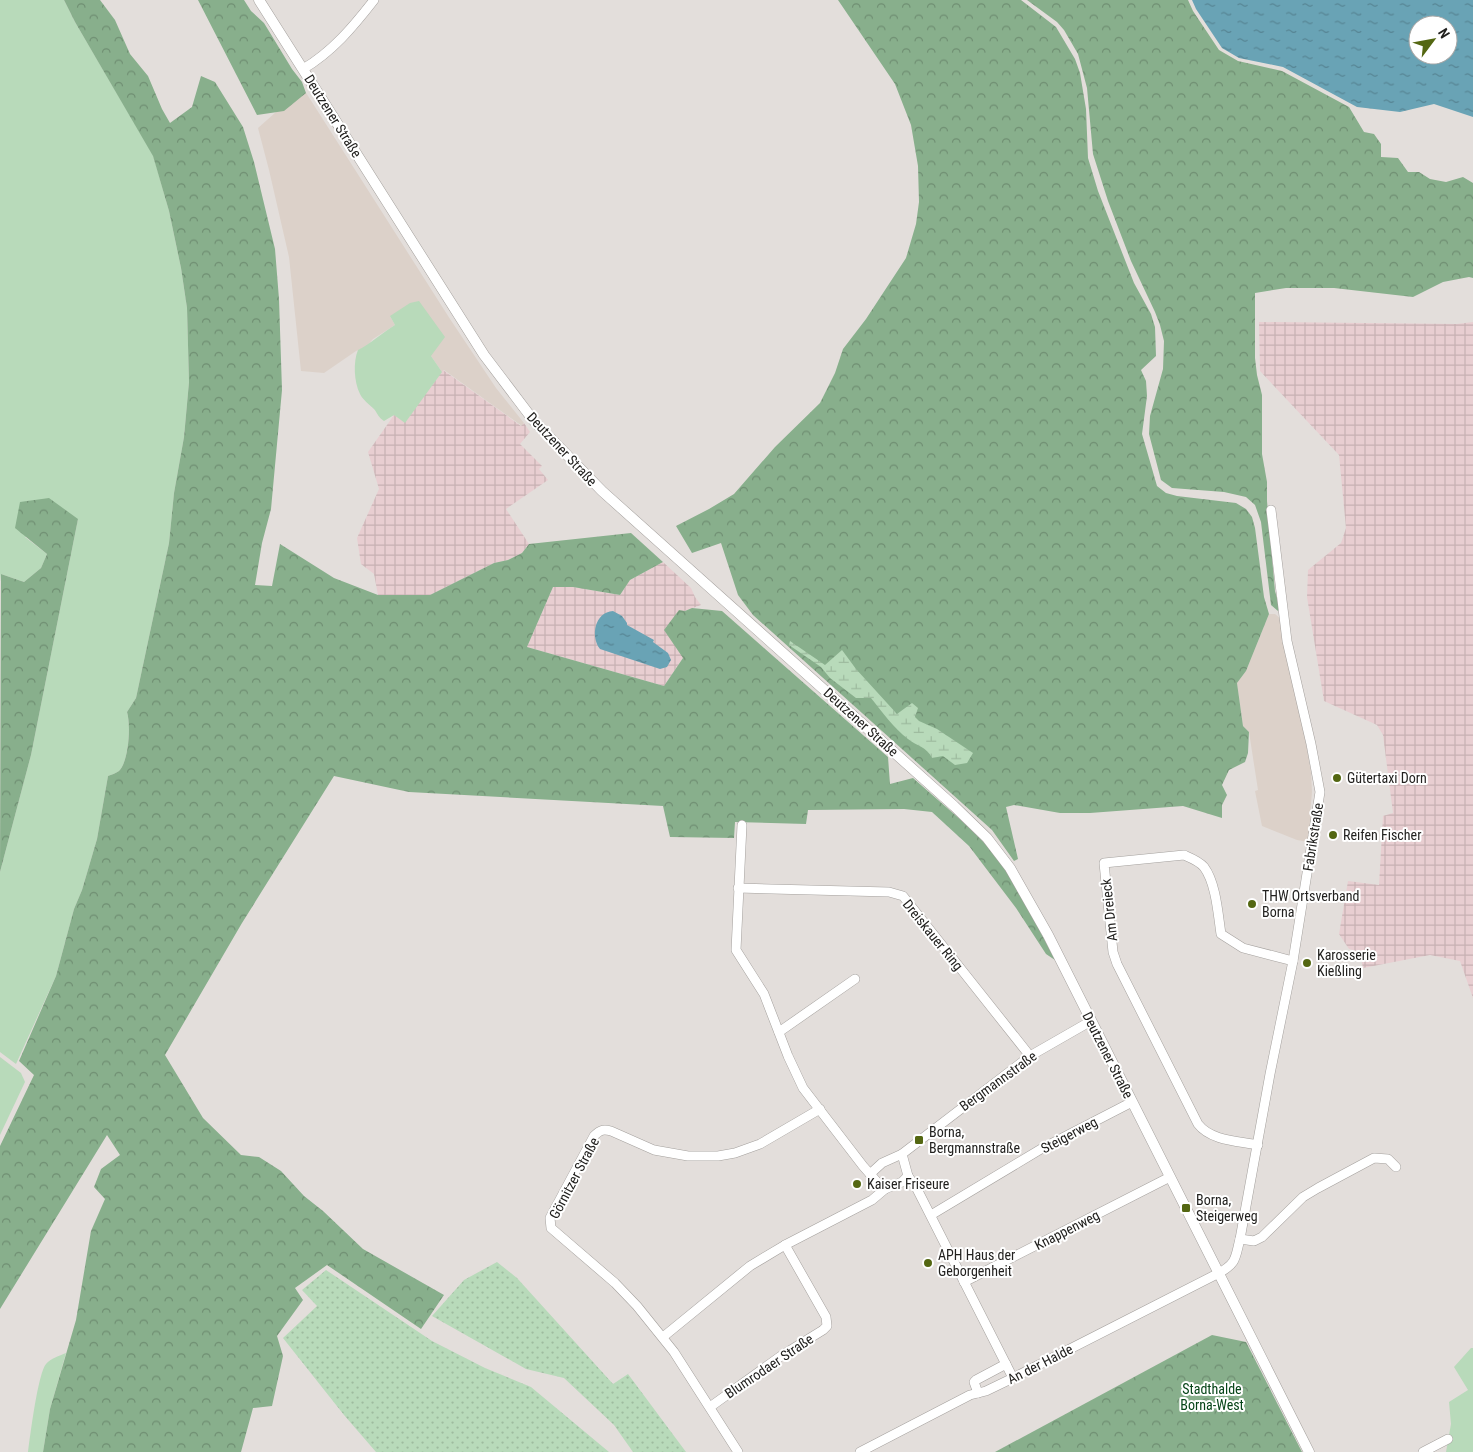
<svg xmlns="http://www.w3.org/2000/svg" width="1473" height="1452" font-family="'Roboto Condensed',sans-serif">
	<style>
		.built { fill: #dcd1c9 }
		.industrial { fill: url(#industrial-grid) }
		.grass { fill: #b8daba }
		.forest { fill: url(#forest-crowns) }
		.wetland { fill: url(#wetland-marsh) }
		.park { fill: url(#park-dots) }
		.water { fill: url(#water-ripples); fill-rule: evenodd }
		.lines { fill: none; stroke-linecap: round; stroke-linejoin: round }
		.minor-casing { stroke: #a4a09d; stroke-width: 10 }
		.major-casing { stroke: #a4a09d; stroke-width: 11 }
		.minor { stroke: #fff; stroke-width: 9 }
		.major { stroke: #fff; stroke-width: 10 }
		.poi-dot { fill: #546712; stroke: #fff; stroke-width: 2 }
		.labels { text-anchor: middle; stroke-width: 4; stroke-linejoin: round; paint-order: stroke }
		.street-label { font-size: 14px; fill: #22211f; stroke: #fff }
		.poi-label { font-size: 14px; fill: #22211f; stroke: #fff; text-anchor: start }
		.park-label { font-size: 14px; fill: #054417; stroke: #fff }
	</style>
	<defs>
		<pattern id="industrial-grid" width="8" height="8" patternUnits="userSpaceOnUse" patternTransform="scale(1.25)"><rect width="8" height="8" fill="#e8ced1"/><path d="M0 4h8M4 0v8" fill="none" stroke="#c7b1b3"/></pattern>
		<pattern id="forest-crowns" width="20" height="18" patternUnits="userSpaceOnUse" patternTransform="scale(1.25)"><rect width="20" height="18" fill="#88af8c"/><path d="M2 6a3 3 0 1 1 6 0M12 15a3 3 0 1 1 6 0" fill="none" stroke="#6f8e72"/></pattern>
		<pattern id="wetland-marsh" width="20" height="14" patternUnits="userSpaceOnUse" patternTransform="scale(1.25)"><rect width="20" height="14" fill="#b8daba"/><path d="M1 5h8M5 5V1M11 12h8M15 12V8" fill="none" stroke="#9ebb9f"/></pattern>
		<pattern id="park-dots" width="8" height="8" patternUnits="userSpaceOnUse" patternTransform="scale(1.25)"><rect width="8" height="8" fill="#b8daba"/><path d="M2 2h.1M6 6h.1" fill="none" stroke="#9ebb9f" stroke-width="1.8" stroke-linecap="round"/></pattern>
		<pattern id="water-ripples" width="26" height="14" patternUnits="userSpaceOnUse" patternTransform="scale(1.25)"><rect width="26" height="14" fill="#69a3b5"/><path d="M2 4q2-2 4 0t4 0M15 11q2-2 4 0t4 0" fill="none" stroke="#568493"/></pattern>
	</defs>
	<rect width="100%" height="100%" fill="#e3dedb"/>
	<g class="built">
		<polygon points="303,88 450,319 496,388 524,423 522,426 444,370 442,372 431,356 390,316 395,325 373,339 366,347 356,351 324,373 301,371 289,257 269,170 258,128"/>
		<polygon points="1269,614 1275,614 1280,618 1297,691 1311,772 1312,792 1310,815 1312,817 1308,842 1297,840 1262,826 1255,791 1258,790 1249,732 1243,726 1237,683 1246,671"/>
	</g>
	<g class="industrial">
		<polygon points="1259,322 1457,324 1473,322 1473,998 1460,961 1430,955 1363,968 1360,952 1349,949 1339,934 1348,881 1379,885 1383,816 1393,813 1383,735 1377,725 1324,701 1307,597 1308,570 1341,543 1346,528 1339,455 1260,371"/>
		<polygon points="443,370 521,426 524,423 530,432 520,444 542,466 539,469 548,480 506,509 529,544 522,553 508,560 494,563 430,595 378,595 374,574 361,564 357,538 379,489 368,452 394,415 405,422"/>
		<polygon points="663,562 691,588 695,597 701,605 685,611 683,658 664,686 527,647 553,587 573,587 620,595 630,580"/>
	</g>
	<g class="grass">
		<path d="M 0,0 L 64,0 L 75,22 L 153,155 L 169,211 L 181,268 L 187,308 L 189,382 L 184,437 L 174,493 L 169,543 L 136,698 L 127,712 C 131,725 129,761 119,771 C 116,773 111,775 108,776 L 97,839 L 82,890 L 74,909 L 56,976 L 16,1064 L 0,1052 L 0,872 L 31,755 L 78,519 L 25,537 L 47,554 L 41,568 L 24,582 L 1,574 L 0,582 Z"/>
		<path d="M 419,301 L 445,337 L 431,356 L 442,372 L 405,423 L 394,415 L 384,421 C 378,417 378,414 374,409 C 369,404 363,400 360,394 C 354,382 353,362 358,350 C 369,345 383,332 395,325 L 390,316 L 410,303 Z"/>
		<polygon points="0,1057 21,1073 25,1082 0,1135"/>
		<polygon points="1471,1348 1473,1348 1473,1452 1446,1452 1451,1424 1449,1402 1468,1390 1454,1367"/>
		<path d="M 66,1353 L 50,1409 L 43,1452 L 28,1452 C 30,1437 38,1373 46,1364 C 51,1358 59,1356 66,1353 Z"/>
	</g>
	<g class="forest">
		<path d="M 64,0 L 100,0 L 115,20 L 130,54 L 148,76 L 162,109 L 170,123 L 192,107 L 201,76 L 215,82 L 243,127 L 254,162 L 275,249 L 279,299 L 282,390 L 271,509 L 262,543 L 255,585 L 272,586 L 280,544 L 334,578 L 378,595 L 430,595 L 494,563 L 508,560 L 522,553 L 529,544 L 631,533 L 663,562 L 630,580 L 620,595 L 573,587 L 553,587 L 527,647 L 664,686 L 683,658 L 664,630 L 679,610 L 685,611 L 692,608 L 722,611 L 888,757 L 890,784 L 913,778 L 970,828 L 998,857 L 1024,900 L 1055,960 L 1046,954 L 1016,908 L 969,846 L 932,812 L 904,809 L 808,810 L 806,824 L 735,822 L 734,838 L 670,837 L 663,806 L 409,792 L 334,776 L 242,923 L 165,1055 L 203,1118 L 241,1155 L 259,1157 L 281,1171 L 304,1196 L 323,1211 L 363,1249 L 444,1295 L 421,1329 L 327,1265 L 295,1288 L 303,1300 L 277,1336 L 283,1356 L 272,1406 L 253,1408 L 241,1452 L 43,1452 L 50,1409 L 76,1320 L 91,1231 L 105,1199 L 94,1187 L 101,1169 L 120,1155 L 107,1135 L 0,1309 L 0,1146 L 34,1075 L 19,1061 L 56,976 L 74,909 L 82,890 L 97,839 L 108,776 C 111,775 116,773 119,771 C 129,761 131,725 127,712 L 136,698 L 169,543 L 174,493 L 184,437 L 189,382 L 187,308 L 181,268 L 169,211 L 153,156 L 75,22 Z"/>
		<polygon points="198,0 244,0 251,11 264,23 292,69 302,82 306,93 284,111 257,115"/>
		<polygon points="838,0 1021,0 1056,27 1075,59 1080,73 1086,109 1088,158 1098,191 1134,283 1151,314 1155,327 1156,356 1141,370 1146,381 1147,396 1142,434 1157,486 1166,493 1177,496 1236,503 1246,509 1252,517 1255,528 1264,597 1269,614 1246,671 1237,683 1243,726 1249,732 1248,753 1245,762 1229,770 1222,785 1227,795 1222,805 1222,818 1183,806 1090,813 1060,813 1014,805 1006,807 1018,859 1014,861 992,830 753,615 738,595 721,543 692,553 676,526 709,509 734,494 775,447 820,403 835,373 843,349 866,319 906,258 916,224 919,202 918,166 911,125 895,84"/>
		<polygon points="1027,0 1188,0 1193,11 1219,50 1238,61 1282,71 1349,107 1364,132 1374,134 1381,144 1381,157 1398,158 1408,172 1419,172 1430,179 1446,182 1463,177 1473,183 1473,278 1469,277 1443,282 1413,297 1334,288 1286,288 1255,293 1255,358 1257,375 1262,395 1262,454 1267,482 1267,501 1275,591 1280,608 1278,611 1271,605 1261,522 1255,505 1246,497 1224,492 1172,488 1161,480 1149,434 1150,416 1163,369 1164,341 1160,325 1155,312 1131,261 1108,201 1093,154 1087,88 1078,54 1064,30 1057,22"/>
		<polygon points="49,498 78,519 31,755 0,872 1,574 24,582 41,568 47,554 15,528 20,502"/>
		<polygon points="1212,1335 1246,1342 1302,1452 995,1452"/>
	</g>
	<path class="wetland" d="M 790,641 L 825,665 L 842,650 L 856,669 L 897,714 L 912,703 L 918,708 L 915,717 L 919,721 L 937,729 L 973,753 L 967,763 L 955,765 L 943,756 L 932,758 C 927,747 917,746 908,739 C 894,728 882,712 871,698 L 856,698 L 830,678 L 821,667 L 789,645 Z"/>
	<g class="park">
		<polygon points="497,1262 517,1278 613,1384 628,1374 686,1452 633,1452 614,1425 564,1378 526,1369 432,1316 464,1280"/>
		<polygon points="326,1270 432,1341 485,1368 531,1387 609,1452 376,1452 344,1415 283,1338 317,1306 302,1290"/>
	</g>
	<g class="water">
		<path d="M 1192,0 L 1473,0 L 1473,117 L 1434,104 L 1400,112 L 1357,107 L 1283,67 L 1239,58 L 1222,48 L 1196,9 ZM 1418,25 L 1448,25 L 1448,55 L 1418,55 Z"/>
		<path d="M 613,611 L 622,616 L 627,623 L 627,625 L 654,640 L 653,642 L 668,653 L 671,660 L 667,667 L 660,669 L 600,649 C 590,636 595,612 613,611 Z"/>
	</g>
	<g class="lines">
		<g class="minor-casing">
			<g id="minor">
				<path d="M 303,69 C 332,52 353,27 374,0"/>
				<polyline points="742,825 736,950 764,994 788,1056 803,1088 863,1166 878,1183 885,1189"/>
				<polyline points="738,888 889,892 903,896 1030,1056"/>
				<polyline points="779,1032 855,979"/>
				<path d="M 1258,1145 C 1239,1141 1211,1141 1198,1124 L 1117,964 L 1113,952 L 1104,863 L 1184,855 C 1191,858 1199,861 1204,867 C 1216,883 1218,914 1221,934 L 1243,948 L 1293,961"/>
				<polyline points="870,1174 882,1163 902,1154 1030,1056 1091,1021"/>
				<polyline points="908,1176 917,1189 1013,1378"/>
				<polyline points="931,1215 1041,1149 1132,1102"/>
				<polyline points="1240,1239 1254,1241 1262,1237 1303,1197 1318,1188 1374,1158 1388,1159 1396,1167"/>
				<polyline points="964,1282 1170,1177"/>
				<polyline points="663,1337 750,1266 785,1245 872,1200 885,1189 902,1182 908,1176 902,1154"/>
				<polyline points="978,1393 974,1382 976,1380 1006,1364"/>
				<polyline points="710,1407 781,1356 823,1330 827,1326 826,1317 785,1245"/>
				<path d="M 738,1452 L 674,1352 L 637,1306 L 615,1283 L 551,1228 L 550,1218 L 594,1136 C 600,1130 603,1129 611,1131 L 654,1150 L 688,1156 L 718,1156 L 735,1153 L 760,1144 L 820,1109"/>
				<path d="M 860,1452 L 970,1395 L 986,1391 L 1013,1378 L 1219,1273 C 1237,1263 1235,1258 1240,1239 L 1270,1074 L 1293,961 L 1320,792 L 1311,744 L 1287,641 L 1271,510"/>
				<polyline points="1423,1452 1448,1439"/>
			</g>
		</g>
		<g class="major-casing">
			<polyline id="major" points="259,0 484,355 534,421 602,491 954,806 987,838 1010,868 1048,935 1309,1452"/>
		</g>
		<use href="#minor" class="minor"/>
		<use href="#major" class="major"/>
	</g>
	<g class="poi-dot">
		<circle cx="1337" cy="778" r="5"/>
		<circle cx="1333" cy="835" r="5"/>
		<circle cx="1252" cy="904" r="5"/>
		<circle cx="1307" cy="963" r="5"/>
		<rect x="914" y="1135" width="10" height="10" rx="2.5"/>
		<circle cx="857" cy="1184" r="5"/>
		<rect x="1181" y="1203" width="10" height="10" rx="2.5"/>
		<circle cx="928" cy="1263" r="5"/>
	</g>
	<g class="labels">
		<g class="street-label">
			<text transform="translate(333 116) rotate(58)" y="5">Deutzener Straße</text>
			<text transform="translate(562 449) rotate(47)" y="5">Deutzener Straße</text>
			<text transform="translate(861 722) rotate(42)" y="5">Deutzener Straße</text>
			<text transform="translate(1313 837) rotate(-81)" y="5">Fabrikstraße</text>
			<text transform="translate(1109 910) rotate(-96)" y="5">Am Dreieck</text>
			<text transform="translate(933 935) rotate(51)" y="5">Dreiskauer Ring</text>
			<text transform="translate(1108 1055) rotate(63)" y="5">Deutzener Straße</text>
			<text transform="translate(998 1081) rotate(-36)" y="5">Bergmannstraße</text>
			<text transform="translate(1069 1135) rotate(-28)" y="5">Steigerweg</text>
			<text transform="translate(574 1178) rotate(-62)" y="5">Görnitzer Straße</text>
			<text transform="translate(1067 1230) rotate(-27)" y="5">Knappenweg</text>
			<text transform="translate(1040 1364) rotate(-27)" y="5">An der Halde</text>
			<text transform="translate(769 1366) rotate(-34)" y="5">Blumrodaer Straße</text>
		</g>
		<g class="poi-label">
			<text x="1347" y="783">Gütertaxi Dorn</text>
			<text x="1343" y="840">Reifen Fischer</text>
			<text x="1262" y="901">THW Ortsverband<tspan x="1262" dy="16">Borna</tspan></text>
			<text x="1317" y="960">Karosserie<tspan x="1317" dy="16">Kießling</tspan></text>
			<text x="929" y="1137">Borna,<tspan x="929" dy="16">Bergmannstraße</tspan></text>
			<text x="867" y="1189">Kaiser Friseure</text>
			<text x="1196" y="1205">Borna,<tspan x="1196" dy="16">Steigerweg</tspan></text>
			<text x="938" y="1260">APH Haus der<tspan x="938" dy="16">Geborgenheit</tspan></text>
		</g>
		<g class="park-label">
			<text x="1212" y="1394">Stadthalde<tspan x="1212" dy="16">Borna-West</tspan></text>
		</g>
	</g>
	<g transform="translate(1433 40) rotate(58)"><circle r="24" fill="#ffffff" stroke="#a7a6a5"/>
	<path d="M0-4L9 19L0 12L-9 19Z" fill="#546712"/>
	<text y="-8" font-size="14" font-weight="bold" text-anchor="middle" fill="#22211f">N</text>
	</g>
</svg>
